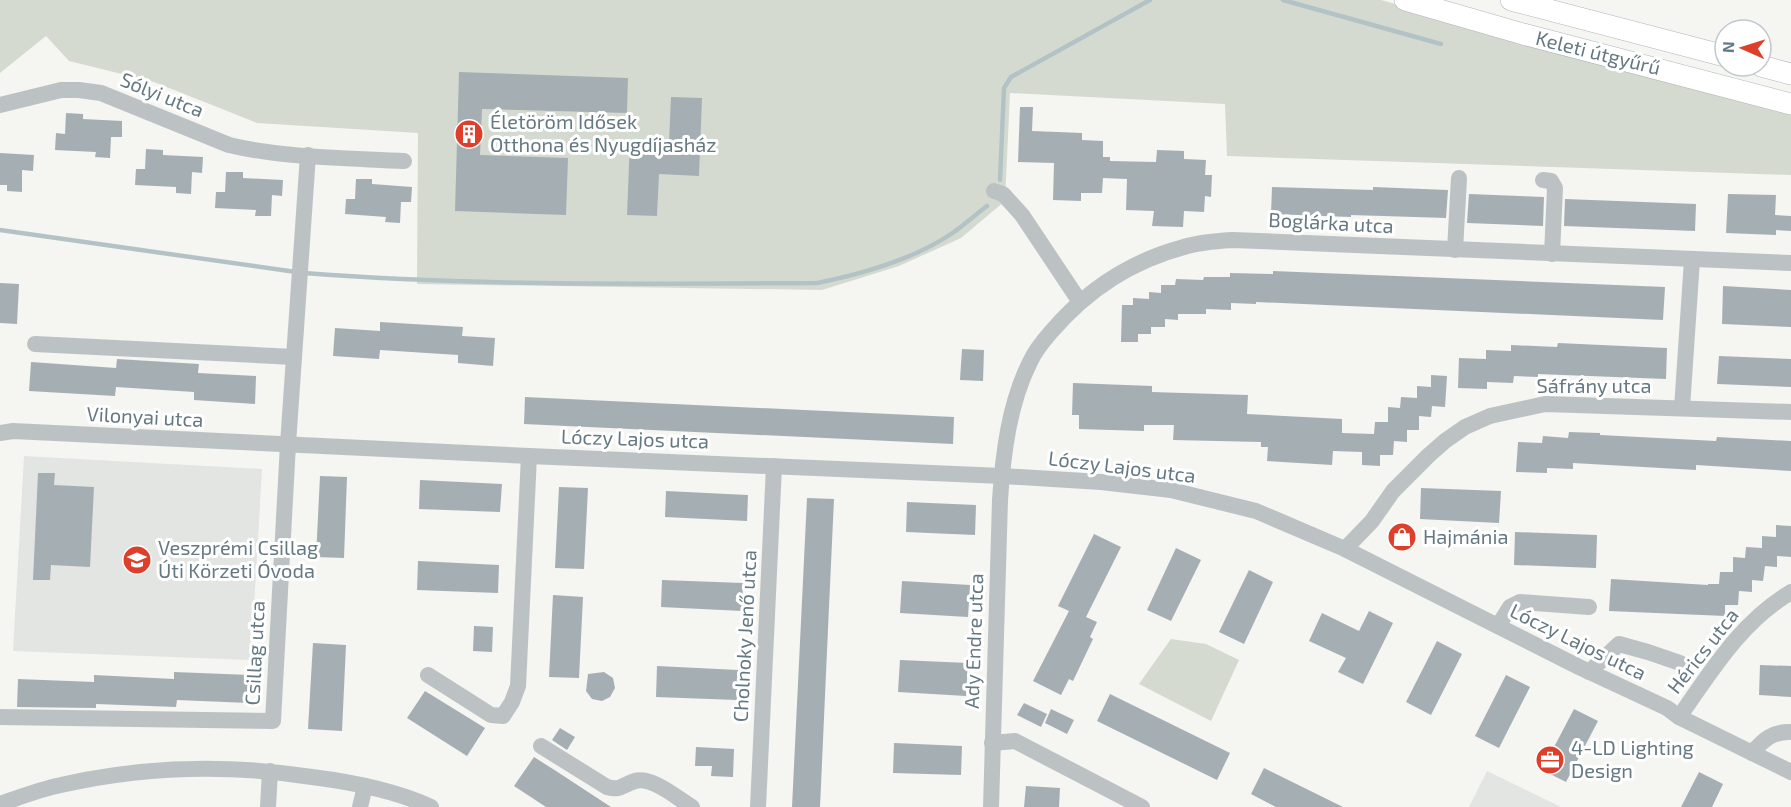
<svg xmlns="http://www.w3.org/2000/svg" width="1791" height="807" font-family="'Exo 2',sans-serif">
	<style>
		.built { fill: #e3e5e3 }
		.green { fill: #d5dad1 }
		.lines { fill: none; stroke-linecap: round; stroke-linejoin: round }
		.stream { stroke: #b3c3c5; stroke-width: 4.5 }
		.building { fill: #a5afb3 }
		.major-casing { stroke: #b0b6b9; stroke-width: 22 }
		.minor { stroke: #bcc2c4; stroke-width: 16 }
		.major { stroke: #fff; stroke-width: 21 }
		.labels { text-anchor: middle; stroke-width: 6; stroke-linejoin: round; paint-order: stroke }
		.street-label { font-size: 20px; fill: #657982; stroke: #fff }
		.poi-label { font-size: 20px; fill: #657982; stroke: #fff; text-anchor: start }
	</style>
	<rect width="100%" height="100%" fill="#f5f5f2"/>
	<g class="built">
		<polygon points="24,456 262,469 251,660 13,651"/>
		<polygon points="1487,771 1561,807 1469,807"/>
	</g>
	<g class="green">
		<polygon points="0,0 1381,0 1791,114 1791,175 1227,156 1225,104 1010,93 1005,201 961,238 899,266 822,290 417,284 418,133 257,123 154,82 69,61 46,36 0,73"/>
		<polygon points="1171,639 1206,644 1239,660 1211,721 1139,684"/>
	</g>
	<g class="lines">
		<g class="stream">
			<polyline points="1283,0 1441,44"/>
			<polyline points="1000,180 1004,88 1011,77 1150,0"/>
			<polyline points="0,230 296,272"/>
			<path d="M 304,273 C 475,286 646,284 817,283 C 862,274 912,260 951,234 C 963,226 975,215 987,206"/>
		</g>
	</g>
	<g class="building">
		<polygon points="459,72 628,78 627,113 482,109 480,155 568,158 566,215 455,211"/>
		<polygon points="671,97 702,98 699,176 659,174 657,216 627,215 630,140 669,142"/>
		<polygon points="1020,107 1033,107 1032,131 1082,133 1082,140 1103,141 1103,157 1110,157 1110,161 1156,162 1157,150 1184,151 1184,159 1206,160 1205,175 1212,175 1211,197 1205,196 1204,212 1184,211 1183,227 1152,226 1154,211 1126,210 1127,179 1103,178 1102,193 1081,193 1081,201 1053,200 1054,163 1018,162"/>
		<polygon points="66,113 83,114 83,119 122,121 122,137 111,137 110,158 95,157 96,152 55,150 56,133 65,134"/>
		<polygon points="146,149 163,150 163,155 203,157 202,173 192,172 191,194 176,193 176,187 135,185 136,169 145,169"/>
		<polygon points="0,153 34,155 33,171 22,170 22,192 7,191 7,185 0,185"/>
		<polygon points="226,172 243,172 243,178 283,180 282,196 272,195 271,216 255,216 256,210 215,208 216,192 225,192"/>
		<polygon points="356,179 372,179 372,184 412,187 411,202 401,202 400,223 385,222 386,217 345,214 346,199 355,199"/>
		<polygon points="1272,187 1373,190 1373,187 1448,190 1446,218 1351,215 1351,217 1271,214"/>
		<polygon points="1469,194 1544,197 1543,226 1467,223"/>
		<polygon points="1728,194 1776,195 1775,215 1791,216 1791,231 1776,230 1776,235 1726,233"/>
		<polygon points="1565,199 1696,204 1695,231 1564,226"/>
		<polygon points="1273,271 1665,287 1663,320 1256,302 1256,304 1231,303 1231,310 1206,309 1206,314 1178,314 1178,320 1165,319 1165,327 1151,327 1151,334 1138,334 1138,342 1121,342 1122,305 1133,305 1133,298 1149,299 1149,292 1161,293 1161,285 1175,285 1176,279 1203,280 1204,277 1230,277 1230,273 1273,274"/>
		<polygon points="0,283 19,284 17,324 0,323"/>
		<polygon points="1723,286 1791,290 1791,327 1722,324"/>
		<polygon points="380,322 463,327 462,336 495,338 493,366 458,363 458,355 380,350 379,359 333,356 335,328 380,331"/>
		<polygon points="1558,343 1667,348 1666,379 1538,374 1538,377 1514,376 1513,383 1487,382 1487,389 1458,388 1459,358 1486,359 1486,350 1511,351 1511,345 1557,347"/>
		<polygon points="962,349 984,350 983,381 960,380"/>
		<polygon points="1719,356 1791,359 1791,387 1717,384"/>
		<polygon points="117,359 199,364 198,373 256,376 255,404 194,400 194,392 116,387 115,396 29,391 31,362 116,368"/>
		<polygon points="1431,375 1447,376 1445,407 1432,406 1431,417 1419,416 1419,430 1407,430 1407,442 1394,441 1393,455 1380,455 1380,466 1362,465 1362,452 1333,451 1332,465 1267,461 1268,447 1261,447 1261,442 1173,440 1174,425 1144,425 1144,431 1079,429 1079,415 1072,415 1073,383 1152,386 1152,392 1248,395 1247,414 1342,419 1342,433 1374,434 1375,422 1388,422 1388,407 1400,408 1401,397 1417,398 1417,386 1431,387"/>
		<polygon points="525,397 954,417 953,444 524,424"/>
		<polygon points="1569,432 1600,433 1600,435 1716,441 1717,437 1791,441 1791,471 1696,465 1696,470 1573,463 1573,469 1547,468 1547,473 1516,472 1518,442 1542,443 1543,436 1568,438"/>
		<polygon points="38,473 55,473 54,485 94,487 90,567 51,565 50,580 33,580"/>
		<polygon points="320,476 347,477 344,558 316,557"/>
		<polygon points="420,480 502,484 500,512 419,509"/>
		<polygon points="559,487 588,488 584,569 555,568"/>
		<polygon points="1421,488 1501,491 1499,523 1420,519"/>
		<polygon points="666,491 748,495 747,521 665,517"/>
		<polygon points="807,498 834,499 828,629 820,807 792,807"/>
		<polygon points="907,502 976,505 975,535 906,532"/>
		<polygon points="1396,525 1408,526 1407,548 1395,548"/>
		<polygon points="1776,525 1791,526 1791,557 1777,556 1777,567 1765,566 1763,581 1752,580 1752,592 1739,591 1738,605 1725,605 1725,616 1609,611 1611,579 1708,585 1708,584 1719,584 1720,572 1733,572 1733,557 1745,558 1746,547 1762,548 1762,536 1776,537"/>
		<polygon points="1515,532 1597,535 1596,568 1514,565"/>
		<polygon points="1094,534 1121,547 1086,617 1097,622 1090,637 1093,639 1073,681 1069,679 1061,695 1033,681 1069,611 1058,606"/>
		<polygon points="1176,548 1201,560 1171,621 1147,610"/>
		<polygon points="418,561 499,565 498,593 417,590"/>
		<polygon points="1249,570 1273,582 1244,644 1219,632"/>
		<polygon points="662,580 743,583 742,611 661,607"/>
		<polygon points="902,581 970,585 968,617 900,613"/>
		<polygon points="553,595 583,597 579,678 549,677"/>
		<polygon points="1369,611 1393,623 1363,684 1338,672 1346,658 1309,641 1322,613 1359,631"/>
		<polygon points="474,626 493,627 492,652 473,651"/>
		<polygon points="1437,641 1462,654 1431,715 1406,702"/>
		<polygon points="313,643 346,645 342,731 308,729"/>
		<polygon points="900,660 968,663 966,696 898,692"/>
		<polygon points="1760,665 1791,666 1791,697 1759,695"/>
		<polygon points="657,666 738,670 737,700 656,697"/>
		<polygon points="174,672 250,675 249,703 177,700 176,707 96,704 96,708 17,707 18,679 94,682 94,675 174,679"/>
		<polygon points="604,672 613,678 615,688 610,697 602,701 592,699 586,691 588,674"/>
		<polygon points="1506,675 1530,687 1499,748 1475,736"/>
		<polygon points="425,691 485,728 467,756 407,718"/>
		<polygon points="1110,694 1230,753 1217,780 1097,721"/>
		<polygon points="1024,703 1047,714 1041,727 1017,715"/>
		<polygon points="1051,709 1074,720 1067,734 1045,723"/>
		<polygon points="1574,709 1598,721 1566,782 1542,770"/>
		<polygon points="560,728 575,737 567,750 552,740"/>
		<polygon points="894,743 962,746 961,775 893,773"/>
		<polygon points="696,747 734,749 733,777 711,776 712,766 695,766"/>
		<polygon points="534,757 556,771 611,807 546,807 514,786"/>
		<polygon points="1264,768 1343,807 1276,807 1251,794"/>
		<polygon points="1699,772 1723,784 1712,807 1681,807"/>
		<polygon points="1026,786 1060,788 1059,807 1024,807"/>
	</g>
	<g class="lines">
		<g class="major-casing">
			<g id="major">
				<polyline points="1405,0 1523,34 1791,104"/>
				<polyline points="1511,0 1725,56"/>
				<polyline points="1761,66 1791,74"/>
			</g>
		</g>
		<g class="minor">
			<path d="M 0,105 L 61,90 L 79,90 L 101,93 L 229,145 C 283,158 348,158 404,161"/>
			<polyline points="1543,180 1551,181 1555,188 1552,254"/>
			<polyline points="994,191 1003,194 1022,215 1080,302"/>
			<polyline points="1455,250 1459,178"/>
			<polyline points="35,344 294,357"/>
			<polyline points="1682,408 1692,260"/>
			<polyline points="0,433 13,431 529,456 1002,476 1101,482 1171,490 1256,511 1345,549 1579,667 1667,708 1679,717 1791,772"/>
			<polyline points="1345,549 1372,521 1393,491 1429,455 1445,441 1465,427 1490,416 1545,404 1791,412"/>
			<polyline points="1498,626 1510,607 1520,602 1589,607"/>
			<polyline points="1589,672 1619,644 1648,652 1680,663"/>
			<polyline points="428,675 491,715 503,716 512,702 518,686 529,456"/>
			<polyline points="0,717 273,721 288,444 308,155"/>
			<path d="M 1679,717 C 1713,669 1740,623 1791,592"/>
			<polyline points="992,743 1015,741 1142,807"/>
			<path d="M 541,746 L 607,787 C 621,791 622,785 635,781 C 652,776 677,798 692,807"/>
			<path d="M 1752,753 C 1763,740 1773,731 1791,732"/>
			<path d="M 0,804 C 20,797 41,789 61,785 C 144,766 228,764 312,777 C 352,782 394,790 431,807"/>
			<polyline points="268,807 270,771"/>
			<polyline points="360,807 365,786"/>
			<polyline points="758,807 774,466"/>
			<path d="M 991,807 L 1000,500 C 1003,454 1009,404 1030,362 C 1035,351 1043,341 1051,332 C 1086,291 1131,261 1184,247 C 1200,242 1217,241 1233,240 L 1791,263"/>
		</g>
		<use href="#major" class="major"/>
	</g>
	<defs>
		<g id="building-disc" transform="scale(1.5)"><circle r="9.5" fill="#dd3f2a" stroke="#fff"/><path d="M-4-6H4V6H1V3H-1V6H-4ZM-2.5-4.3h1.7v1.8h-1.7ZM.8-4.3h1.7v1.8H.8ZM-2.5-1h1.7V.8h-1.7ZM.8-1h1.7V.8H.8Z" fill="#fff"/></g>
		<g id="shop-disc" transform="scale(1.5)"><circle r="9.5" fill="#dd3f2a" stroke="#fff"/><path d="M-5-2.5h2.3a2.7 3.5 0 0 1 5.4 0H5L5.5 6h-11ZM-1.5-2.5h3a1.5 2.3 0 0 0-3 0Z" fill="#fff"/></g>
		<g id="school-disc" transform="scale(1.5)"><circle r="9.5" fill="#dd3f2a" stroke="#fff"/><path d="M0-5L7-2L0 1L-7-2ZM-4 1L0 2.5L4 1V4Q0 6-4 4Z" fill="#fff"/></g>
		<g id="office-disc" transform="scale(1.5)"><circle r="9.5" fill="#dd3f2a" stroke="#fff"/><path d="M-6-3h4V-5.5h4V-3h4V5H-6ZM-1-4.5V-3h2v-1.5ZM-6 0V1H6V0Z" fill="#fff"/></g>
	</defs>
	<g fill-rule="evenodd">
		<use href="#building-disc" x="469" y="134"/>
		<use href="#shop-disc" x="1402" y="537"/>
		<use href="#school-disc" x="137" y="560"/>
		<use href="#office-disc" x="1550" y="760"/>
	</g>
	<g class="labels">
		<g class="street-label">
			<text transform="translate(1598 53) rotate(14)" y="7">Keleti útgyűrű</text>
			<text transform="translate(162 95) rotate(22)" y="7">Sólyi utca</text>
			<text transform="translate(1331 223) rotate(3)" y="7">Boglárka utca</text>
			<text x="1594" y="393">Sáfrány utca</text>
			<text transform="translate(145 417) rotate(3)" y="7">Vilonyai utca</text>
			<text transform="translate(635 439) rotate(2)" y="7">Lóczy Lajos utca</text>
			<text transform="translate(1122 467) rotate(7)" y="7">Lóczy Lajos utca</text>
			<text transform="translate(745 636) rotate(-87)" y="7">Cholnoky Jenő utca</text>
			<text transform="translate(974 641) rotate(-88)" y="7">Ady Endre utca</text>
			<text transform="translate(1578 642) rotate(26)" y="7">Lóczy Lajos utca</text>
			<text transform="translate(1703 651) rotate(-52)" y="7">Hérics utca</text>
			<text transform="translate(255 653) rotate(-87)" y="7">Csillag utca</text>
		</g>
		<g class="poi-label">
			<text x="490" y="129">Életöröm Idősek<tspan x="490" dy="23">Otthona és Nyugdíjasház</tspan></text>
			<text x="1423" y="544">Hajmánia</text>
			<text x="158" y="555">Veszprémi Csillag<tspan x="158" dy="23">Úti Körzeti Óvoda</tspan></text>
			<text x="1571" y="755">4-LD Lighting<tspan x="1571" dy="23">Design</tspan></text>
		</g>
	</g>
	<g transform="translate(1743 48) rotate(273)"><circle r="28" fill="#ffffff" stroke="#c1c9cd" stroke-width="1.5"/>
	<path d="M0-4.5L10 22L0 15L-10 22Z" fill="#dd3f2a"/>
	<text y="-9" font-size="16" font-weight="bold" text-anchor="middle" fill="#657982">N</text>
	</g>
</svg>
